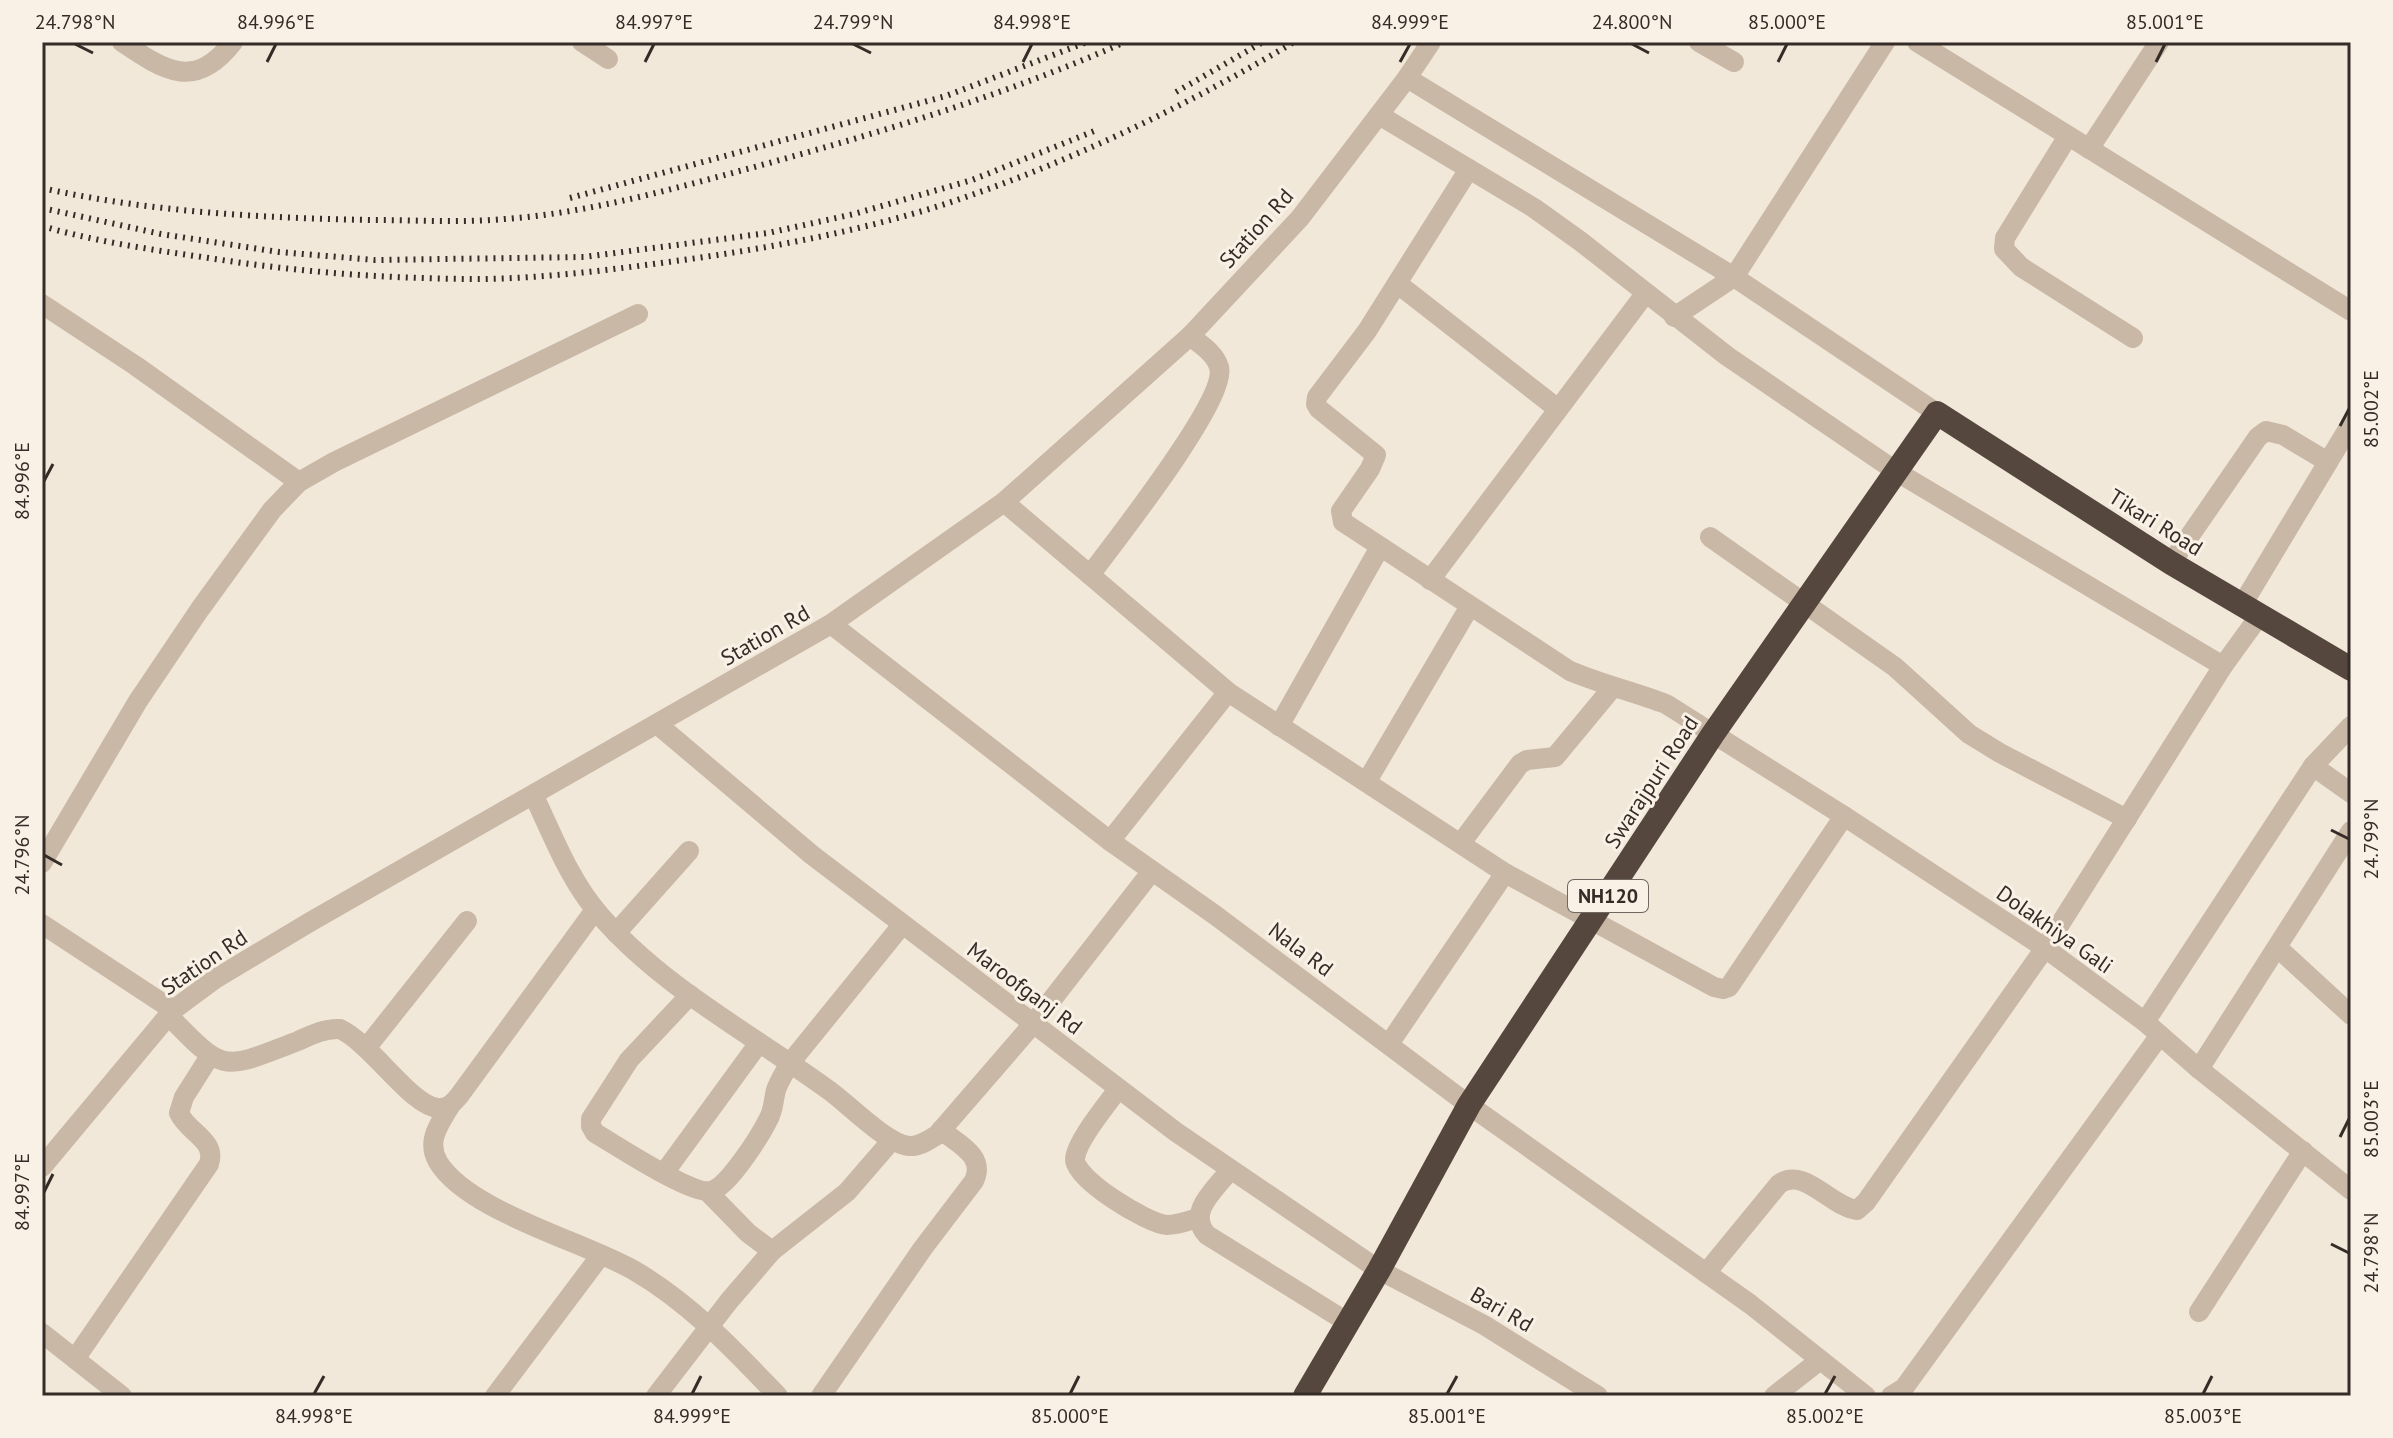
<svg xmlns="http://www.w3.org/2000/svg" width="2393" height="1438" font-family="'PT Sans',sans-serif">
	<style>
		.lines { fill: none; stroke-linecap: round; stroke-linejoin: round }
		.minor { stroke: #c9b8a6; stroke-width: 20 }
		.highway { stroke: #56473e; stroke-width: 24 }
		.rail { stroke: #352c27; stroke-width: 6; stroke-dasharray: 2 6; stroke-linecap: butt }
		.ticks { fill: none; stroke: #352c27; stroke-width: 3 }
		.labels { text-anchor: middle; stroke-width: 6; stroke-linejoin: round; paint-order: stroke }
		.shield { fill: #f9f1e6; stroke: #706760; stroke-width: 2 }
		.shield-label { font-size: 20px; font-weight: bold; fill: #352c27 }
		.street-label { font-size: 22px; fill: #352c27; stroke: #f9f1e6 }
		.neatline { fill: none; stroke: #352c27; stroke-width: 3 }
		.ticks-label { font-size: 20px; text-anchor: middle; fill: #352c27 }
	</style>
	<rect width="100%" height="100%" fill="#f1e8da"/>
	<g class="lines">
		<g class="minor">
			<path d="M 122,42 C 165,71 195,91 233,42"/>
			<polyline points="582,42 608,59"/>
			<polyline points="1699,42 1734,62"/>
			<polyline points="1885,42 1734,277 1937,413"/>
			<polyline points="1917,42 2351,311"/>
			<polyline points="1407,78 1734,277 1674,317"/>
			<polyline points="1379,115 1534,208 1580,241 1727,356 1897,472 2223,666"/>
			<polyline points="2068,136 2005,238 2004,249 2021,267 2133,338"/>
			<polyline points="2089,149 2159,42"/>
			<path d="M 1469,169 L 1367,331 L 1317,397 L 1316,404 L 1319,409 L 1376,455 L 1370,469 L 1341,511 L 1343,522 L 1570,671 C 1601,684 1634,692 1666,704 L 1844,816 L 2045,948 L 2145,1022 L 2199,1069 L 2351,1190"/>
			<polyline points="1398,284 1558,409"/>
			<polyline points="42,304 136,366 299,482"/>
			<polyline points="1004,502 1228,692 1505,873 1714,987 1723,989 1729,987 1844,816"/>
			<polyline points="1710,537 1895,667 1969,734 2000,753 2127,819"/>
			<polyline points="2171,563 2258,437 2266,431 2283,435 2328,462"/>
			<path d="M 1090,575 C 1113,544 1228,399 1219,367 C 1215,353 1200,344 1190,336"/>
			<polyline points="1430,580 1645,294"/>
			<polyline points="2242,605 2351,424"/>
			<polyline points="831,624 1110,841 1215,915 1469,1105 1750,1304 1866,1396"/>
			<polyline points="657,724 812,855 1176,1132 1379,1270 1484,1325 1598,1396"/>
			<polyline points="1279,726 1380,547"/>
			<polyline points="2313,766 2351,793"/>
			<polyline points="1367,781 1470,606"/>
			<path d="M 534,796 C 553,836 569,879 598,913 C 661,987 752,1034 830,1091 C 849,1105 887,1144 909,1146 C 919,1147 929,1140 937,1135 L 1033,1024 L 1152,871"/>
			<polyline points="1110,841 1228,692"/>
			<polyline points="1461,843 1520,764 1527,760 1555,757 1613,687"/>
			<polyline points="42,863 138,701 200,609 272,510 299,482 334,462 638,314"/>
			<polyline points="42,924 173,1010"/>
			<polyline points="616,933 689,851"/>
			<polyline points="2278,948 2351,1015"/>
			<path d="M 690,995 L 629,1060 L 591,1119 L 591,1126 L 595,1133 C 616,1145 691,1195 711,1191 C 728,1187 760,1136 768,1120 C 774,1110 773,1101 776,1090 C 779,1081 785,1072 790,1063 L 902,925"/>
			<path d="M 168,1015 C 226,1075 222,1070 298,1041 C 311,1035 325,1028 340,1029 C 372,1044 411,1106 438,1108 C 448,1109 453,1103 459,1096 L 595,910"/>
			<polyline points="2145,1022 2313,766 2351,726"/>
			<polyline points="1389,1044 1505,873"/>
			<polyline points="367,1047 467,921"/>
			<polyline points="2199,1069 2351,831"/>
			<path d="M 1118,1089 C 1106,1106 1078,1139 1075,1158 C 1072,1178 1148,1224 1167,1225 C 1177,1225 1188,1221 1198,1218"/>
			<path d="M 450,1106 C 439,1125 426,1141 438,1162 C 469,1212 583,1241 635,1271 C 690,1303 734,1350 778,1396"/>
			<polyline points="42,1167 173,1010 215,979 310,922 831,624 1004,502 1190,336 1300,218 1407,78 1431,42"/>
			<path d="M 1230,1170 C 1215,1190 1186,1212 1207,1235 L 1347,1322"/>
			<polyline points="664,1173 759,1043"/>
			<polyline points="708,1192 748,1233 772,1251"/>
			<path d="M 1706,1273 L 1779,1184 C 1804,1166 1831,1207 1857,1210 L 1866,1202 L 2045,948 L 2223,666 L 2260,615"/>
			<polyline points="2199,1312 2303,1151"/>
			<polyline points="42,1333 122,1396"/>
			<path d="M 75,1359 L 209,1164 C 217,1140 188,1133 179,1113 L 184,1097 L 210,1056"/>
			<polyline points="495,1396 601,1255"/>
			<polyline points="656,1396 729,1301 772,1251 847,1192 892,1140"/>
			<path d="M 821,1396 L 923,1248 L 974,1181 C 986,1156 958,1144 941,1130"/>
			<polyline points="1774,1396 1820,1360"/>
			<polyline points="1891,1396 1904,1388 2160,1035"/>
		</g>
		<polyline class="highway" points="1305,1396 1379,1270 1469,1105 1713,734 1937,413 2171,563 2351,669"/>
		<g class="rail">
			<polyline points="1176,92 1263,42"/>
			<path d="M 42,188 C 150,212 262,218 372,220 C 416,220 461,223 505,219 C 587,213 669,190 747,169 C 876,134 1003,96 1125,42"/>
			<polyline points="570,198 946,96 1087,42"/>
			<polyline points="42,208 161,234 279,252 375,260 584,257 768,233 854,214 972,180 1097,130"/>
			<path d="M 42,226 C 100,243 162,251 222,260 C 308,273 395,279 482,279 C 549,278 617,269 683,260 C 770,248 855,232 939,206 C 1062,166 1183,108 1294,42"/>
		</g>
	</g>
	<path class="ticks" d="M 75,44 L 93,53M 853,44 L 871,53M 1632,44 L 1649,53M 267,62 L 276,44M 645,62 L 654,44M 1023,62 L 1032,44M 1400,62 L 1410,44M 1778,62 L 1787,44M 2156,62 L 2165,44M 2340,426 L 2349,409M 44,481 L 53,464M 2331,830 L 2349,839M 44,855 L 62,865M 2340,1137 L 2349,1119M 44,1192 L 53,1174M 2331,1244 L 2349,1253M 314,1394 L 324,1376M 692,1394 L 701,1376M 1070,1394 L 1079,1376M 1447,1394 L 1457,1376M 1825,1394 L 1835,1376M 2203,1394 L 2212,1376"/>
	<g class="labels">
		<rect class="shield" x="1568" y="880" width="80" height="32" rx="6"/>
		<g class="shield-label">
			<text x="1608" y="903">NH120</text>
		</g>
		<g class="street-label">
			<text transform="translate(1256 228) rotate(-48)" y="8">Station Rd</text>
			<text transform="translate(2156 522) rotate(32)" y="8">Tikari Road</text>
			<text transform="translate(765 635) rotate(-30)" y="8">Station Rd</text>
			<text transform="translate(1651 782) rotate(-57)" y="8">Swarajpuri Road</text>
			<text transform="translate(2055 929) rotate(35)" y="8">Dolakhiya Gali</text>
			<text transform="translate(1301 949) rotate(37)" y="8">Nala Rd</text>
			<text transform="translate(204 962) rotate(-34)" y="8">Station Rd</text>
			<text transform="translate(1025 988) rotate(37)" y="8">Maroofganj Rd</text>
			<text transform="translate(1502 1309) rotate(30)" y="8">Bari Rd</text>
		</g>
	</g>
	<rect width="2393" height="1438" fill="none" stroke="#f9f1e6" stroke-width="88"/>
	<rect x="44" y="44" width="2305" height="1350" class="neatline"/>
	<g class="ticks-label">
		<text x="75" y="29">24.798°N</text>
		<text x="276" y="29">84.996°E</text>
		<text x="654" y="29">84.997°E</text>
		<text x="853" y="29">24.799°N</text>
		<text x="1032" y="29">84.998°E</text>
		<text x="1410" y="29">84.999°E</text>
		<text x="1632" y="29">24.800°N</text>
		<text x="1787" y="29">85.000°E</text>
		<text x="2165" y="29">85.001°E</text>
		<text transform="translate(2371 409) rotate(-90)" y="7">85.002°E</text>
		<text transform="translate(22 481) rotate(-90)" y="7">84.996°E</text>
		<text transform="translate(2371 839) rotate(-90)" y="7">24.799°N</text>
		<text transform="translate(22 855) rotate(-90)" y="7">24.796°N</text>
		<text transform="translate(2371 1119) rotate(-90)" y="7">85.003°E</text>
		<text transform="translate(22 1192) rotate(-90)" y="7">84.997°E</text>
		<text transform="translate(2371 1253) rotate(-90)" y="7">24.798°N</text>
		<text x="314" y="1423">84.998°E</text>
		<text x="692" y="1423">84.999°E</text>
		<text x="1070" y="1423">85.000°E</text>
		<text x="1447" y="1423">85.001°E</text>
		<text x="1825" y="1423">85.002°E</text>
		<text x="2203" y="1423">85.003°E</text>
	</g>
</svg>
